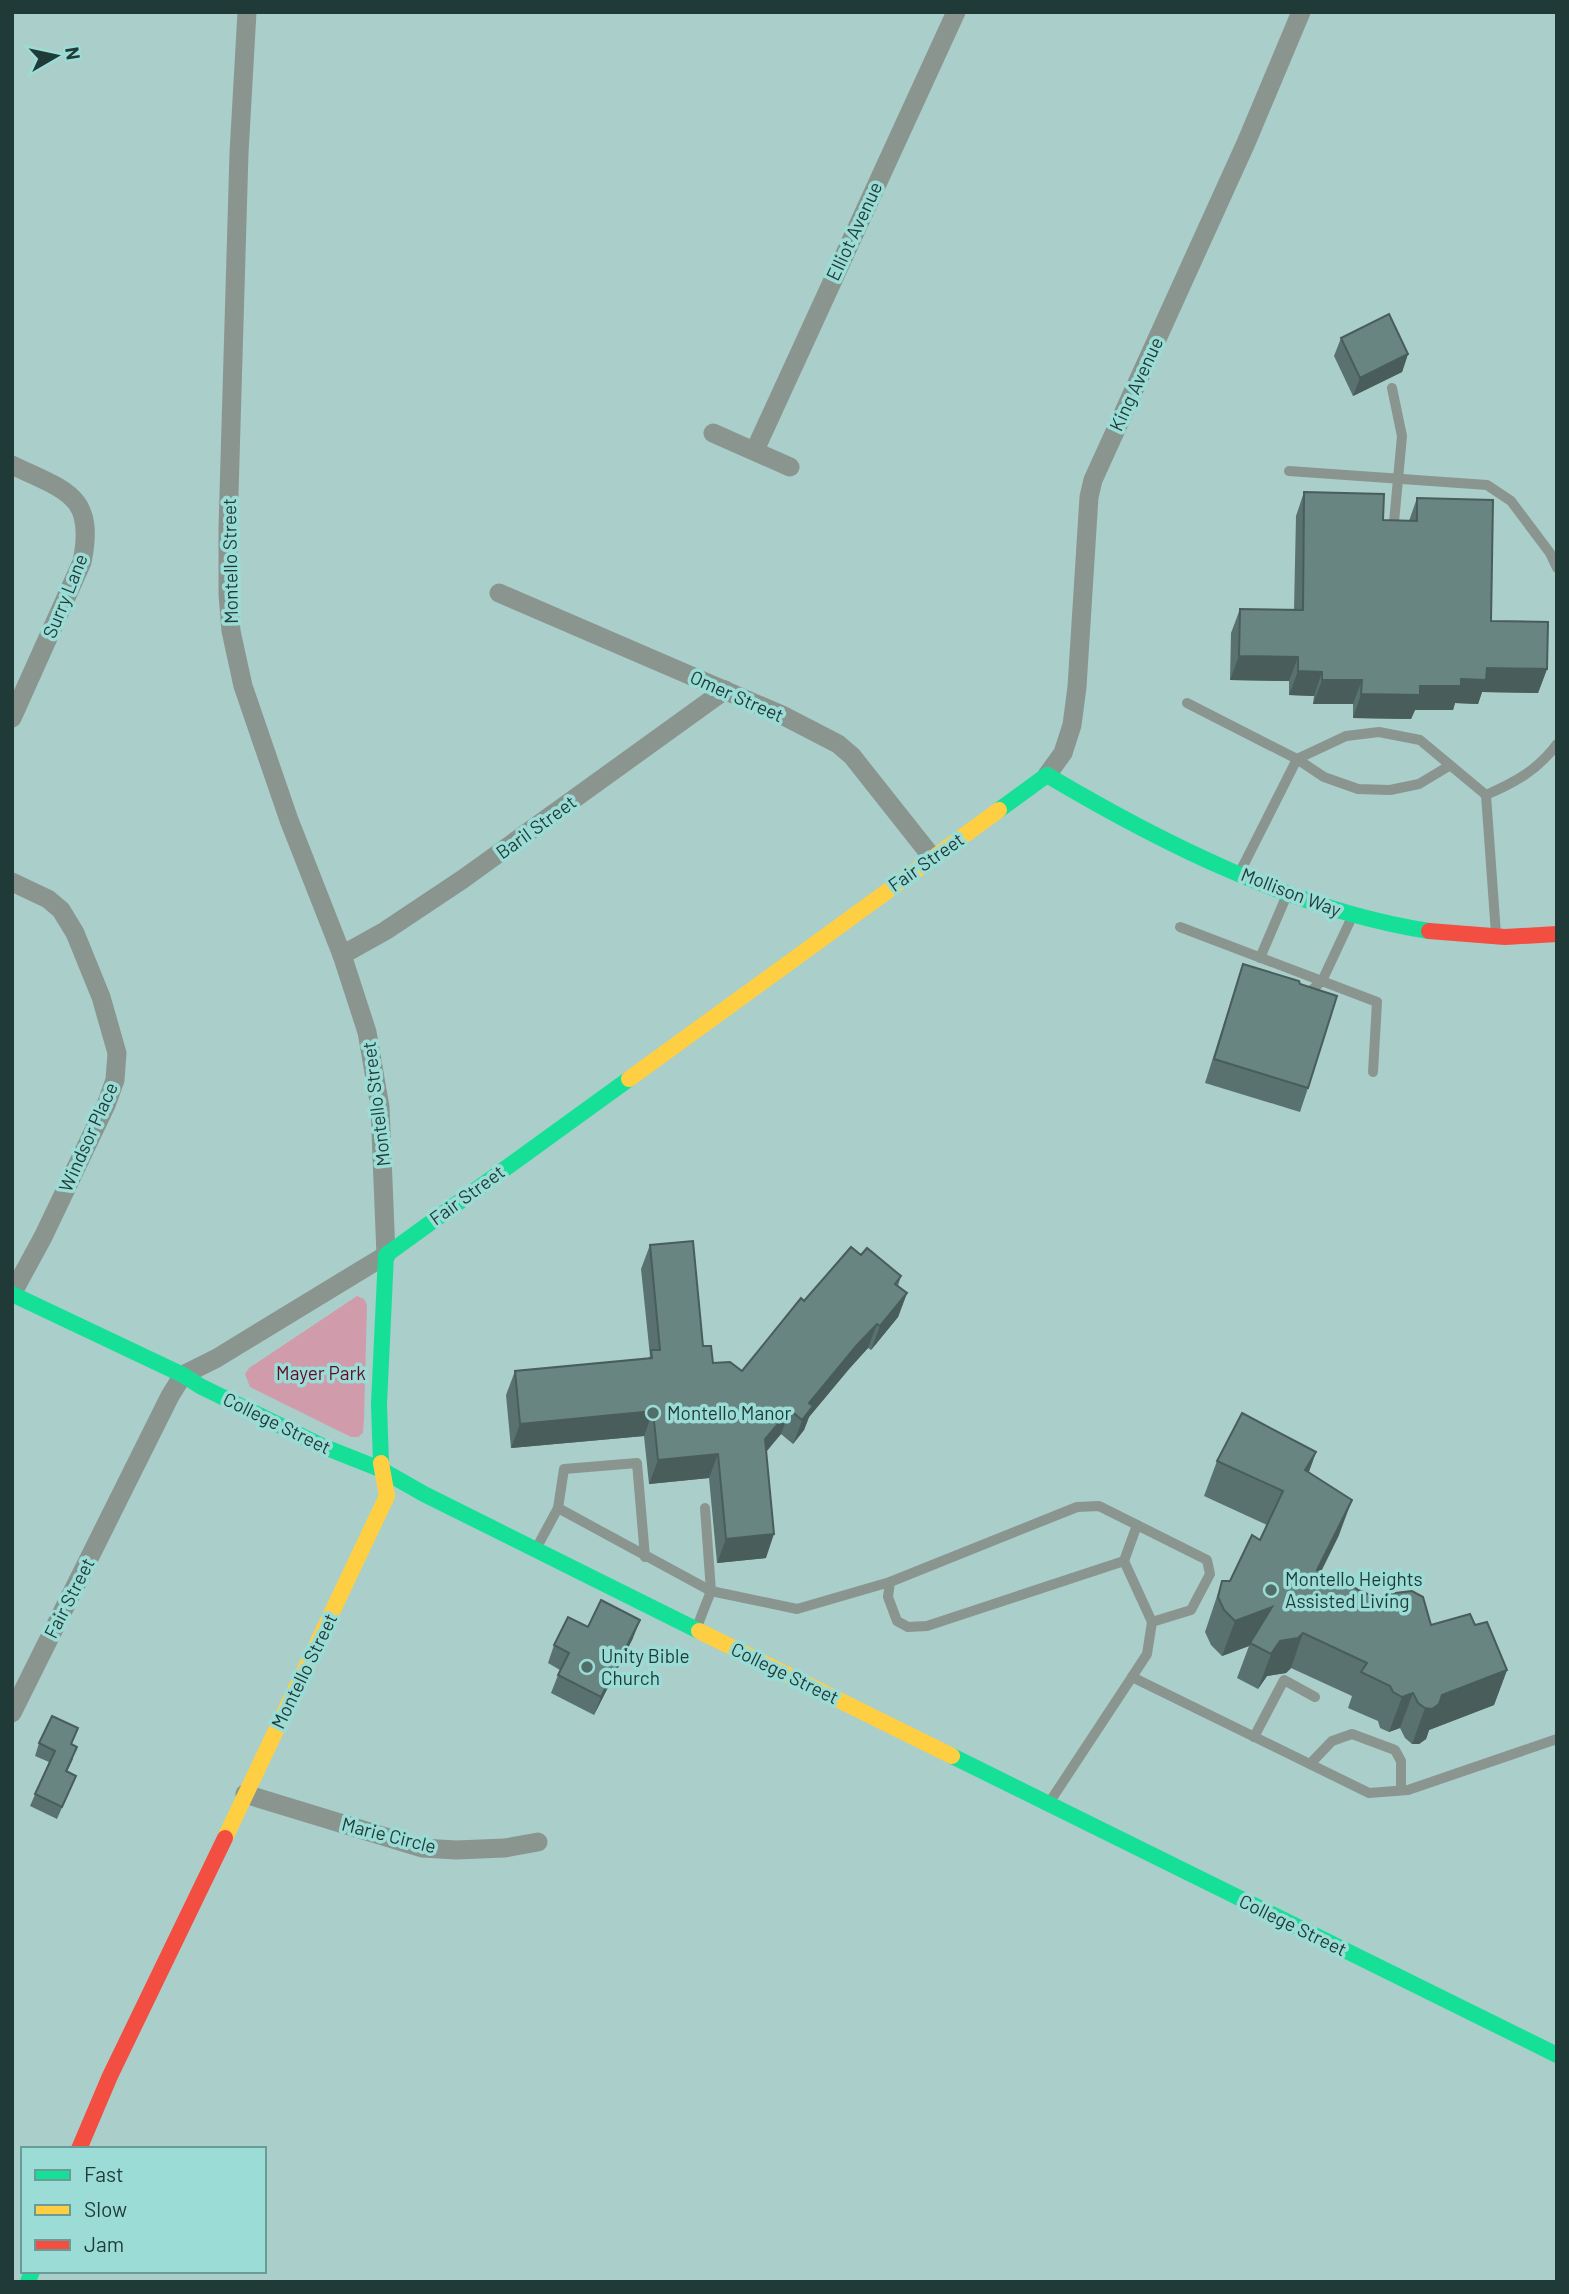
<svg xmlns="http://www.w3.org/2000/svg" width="1569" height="2294" font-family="Barlow,sans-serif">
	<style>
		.green { fill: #d09cab }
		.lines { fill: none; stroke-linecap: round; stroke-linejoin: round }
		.lane { stroke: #8b9590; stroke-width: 10 }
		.street { stroke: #8b9590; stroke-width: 19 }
		.fast { stroke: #16e098; stroke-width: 16 }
		.slow { stroke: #ffcf43; stroke-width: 16 }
		.jam { stroke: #f24e42; stroke-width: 16 }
		.wall { fill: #597270 }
		.shaded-wall { fill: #495d5b }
		.building { fill: #688582; stroke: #495d5b; stroke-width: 2 }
		.poi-dot { fill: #506e6a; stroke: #9bddd6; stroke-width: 2.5 }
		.labels { text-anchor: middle; stroke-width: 7; stroke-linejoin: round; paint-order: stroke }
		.street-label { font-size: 19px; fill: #1f3a37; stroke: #9bddd6 }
		.park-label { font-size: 19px; fill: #600c29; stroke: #9bddd6 }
		.poi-label { font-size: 19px; fill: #1f3a37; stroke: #9bddd6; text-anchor: start }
	</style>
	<rect width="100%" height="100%" fill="#aaceca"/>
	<polygon class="green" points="357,1296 364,1299 367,1305 364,1419 363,1433 358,1437 351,1437 250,1387 245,1374 249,1368"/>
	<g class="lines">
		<g class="lane">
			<polyline points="1392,388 1402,436 1393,533"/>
			<polyline points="1289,471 1487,485 1511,501 1550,553 1557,568"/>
			<polyline points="1187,703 1297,759 1240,872"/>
			<path d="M 1297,759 L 1346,736 L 1379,732 L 1420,740 L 1486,795 C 1514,783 1538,770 1557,744"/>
			<polyline points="1297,759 1324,777 1358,789 1390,790 1419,784 1449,766"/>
			<polyline points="1486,795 1496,934"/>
			<polyline points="1180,927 1377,1002 1373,1072"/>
			<polyline points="1260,958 1286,897"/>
			<polyline points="1306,995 1322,981 1351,919"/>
			<polyline points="558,1508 564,1469 637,1463 645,1557"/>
			<polyline points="705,1508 711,1591"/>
			<polyline points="537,1547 558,1508 711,1591"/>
			<polyline points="1124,1561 1137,1525"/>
			<polyline points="697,1627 711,1591 797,1609 890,1582"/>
			<polyline points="1132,1677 1147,1654 1152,1622 1191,1610 1210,1574 1207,1560 1099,1506 1077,1507 890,1582 888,1597 897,1621 908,1627 927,1626 1124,1561 1152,1622"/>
			<polyline points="1254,1737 1284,1680 1315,1697"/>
			<polyline points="1310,1764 1332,1741 1352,1734 1395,1750 1401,1761 1401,1790"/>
			<polyline points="1049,1803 1132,1677 1369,1793 1408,1790 1557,1739"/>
		</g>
		<g class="street">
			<polyline points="713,433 790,467"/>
			<polyline points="755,450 956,12"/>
			<path d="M 12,465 C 65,491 96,494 82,562 L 12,718"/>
			<polyline points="499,593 782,715 838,744 852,756 932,857"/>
			<polyline points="1047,775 1063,753 1072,725 1077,687 1089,497 1093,480 1246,143 1301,12"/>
			<polyline points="12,882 48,899 61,910 75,933 101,997 117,1053 115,1080 106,1105 43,1237 12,1294"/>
			<polyline points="342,955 385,931 463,879 725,690"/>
			<polyline points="12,1713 170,1396 183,1375 217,1358 386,1255 380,1107 367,1032 342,955 289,820 243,686 231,631 228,594 228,528 239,153 247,12"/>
			<polyline points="245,1794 422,1848 456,1850 505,1848 538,1842"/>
		</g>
		<g class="fast">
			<path d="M 999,810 L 1047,775 C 1163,844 1295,910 1429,931"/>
			<polyline points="12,1294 183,1375 200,1386 322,1446 380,1469 424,1494 699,1631"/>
			<polyline points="381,1463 379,1404 386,1255 629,1079"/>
			<polyline points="952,1756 1557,2055"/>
			<polyline points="28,2282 32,2271"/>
		</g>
		<g class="slow">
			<polyline points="629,1079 999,810"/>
			<polyline points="699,1631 952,1756"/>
			<polyline points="225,1838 387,1496 381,1463"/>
		</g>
		<g class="jam">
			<polyline points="1429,931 1505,937 1557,934"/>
			<polyline points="79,2149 110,2076 225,1838"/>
		</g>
	</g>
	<g class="wall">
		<polygon points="1341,338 1408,354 1402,372 1353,396 1334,356"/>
		<polygon points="1304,492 1383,520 1409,521 1417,498 1491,621 1547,669 1538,693 1482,692 1478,704 1455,703 1453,710 1415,710 1411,719 1353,718 1353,704 1313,704 1314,696 1289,695 1289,681 1230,680 1231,633 1240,609 1294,610 1296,516"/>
		<polygon points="1243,964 1308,1088 1300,1112 1205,1083 1235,988"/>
		<polygon points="650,1245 713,1363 742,1371 804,1301 861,1255 901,1276 898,1286 907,1293 898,1317 871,1350 868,1348 849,1369 809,1417 804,1430 793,1444 781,1434 766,1451 766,1558 717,1563 709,1478 649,1484 644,1436 511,1448 506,1395 515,1371 648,1359 650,1356 641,1269"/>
		<polygon points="1316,1452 1309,1472 1339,1535 1321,1572 1431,1625 1475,1625 1507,1670 1494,1705 1429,1730 1426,1739 1419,1744 1412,1744 1405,1738 1400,1728 1389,1732 1380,1728 1378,1721 1348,1708 1352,1696 1291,1668 1286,1673 1267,1676 1258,1689 1237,1678 1249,1646 1222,1656 1211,1645 1205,1632 1222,1581 1230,1581 1260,1540 1267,1525 1204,1496 1217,1461"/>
		<polygon points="588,1627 633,1638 594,1715 551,1693 560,1670 548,1663 554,1645"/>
		<polygon points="39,1743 72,1745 73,1759 67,1772 76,1776 57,1819 30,1806 49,1762 35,1756"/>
	</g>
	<g class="shaded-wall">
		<polygon points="1408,354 1402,372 1353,396 1360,378"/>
		<polygon points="1239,656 1298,657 1289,681 1230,680"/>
		<polygon points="1487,668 1547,669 1538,693 1482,692 1478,704 1455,703 1453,710 1415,710 1411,719 1353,718 1361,694 1461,679"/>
		<polygon points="1298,671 1322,672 1314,696 1289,695"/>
		<polygon points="1322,680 1362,680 1353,704 1313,704"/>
		<polygon points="907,1293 898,1317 871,1350 880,1326"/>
		<polygon points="877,1324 868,1348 849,1369 809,1417 804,1430 793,1444 809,1403 857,1345"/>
		<polygon points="790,1410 781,1434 757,1463 765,1439"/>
		<polygon points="653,1411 644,1436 511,1448 520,1424"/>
		<polygon points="1316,1452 1303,1487 1305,1470"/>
		<polygon points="718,1454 709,1478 649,1484 658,1460"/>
		<polygon points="1352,1500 1339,1535 1304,1605 1317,1570"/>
		<polygon points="774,1534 766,1558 717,1563 726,1539"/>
		<polygon points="1272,1607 1249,1646 1222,1656 1235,1621"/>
		<polygon points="640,1620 633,1638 594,1715 601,1697"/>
		<polygon points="1303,1633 1291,1668 1286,1673 1267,1676 1258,1689 1271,1654 1280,1641"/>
		<polygon points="1507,1670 1494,1705 1429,1730 1426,1739 1419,1744 1412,1744 1425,1708 1442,1695"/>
		<polygon points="1413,1693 1400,1728 1389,1732 1402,1697"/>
	</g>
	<g class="building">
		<polygon points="1389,314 1408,354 1360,378 1341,338"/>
		<polygon points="1304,492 1384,494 1383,520 1417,521 1417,498 1493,500 1491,621 1548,622 1547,669 1487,668 1486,680 1461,679 1461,686 1420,686 1420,695 1361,694 1362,680 1322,680 1322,672 1298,671 1298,657 1239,656 1240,609 1303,610"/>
		<polygon points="1243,964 1299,981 1300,984 1337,996 1308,1088 1214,1059"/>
		<polygon points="693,1241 703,1346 711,1346 713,1363 730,1362 742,1371 801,1298 804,1301 851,1247 861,1255 867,1248 901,1276 895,1284 907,1293 880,1326 877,1324 857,1345 809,1403 813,1406 802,1420 790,1410 765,1439 774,1534 726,1539 718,1454 658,1460 653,1411 520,1424 515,1371 652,1358 651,1350 660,1350 650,1245"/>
		<polygon points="1242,1413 1316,1452 1305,1470 1352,1500 1317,1570 1382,1601 1387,1594 1412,1591 1423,1597 1431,1625 1470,1614 1475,1625 1487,1622 1507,1670 1442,1695 1439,1704 1432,1709 1425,1708 1418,1703 1413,1693 1402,1697 1393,1692 1390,1686 1361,1672 1367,1663 1303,1633 1298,1638 1280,1641 1271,1654 1250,1643 1272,1607 1235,1621 1224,1610 1218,1597 1222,1581 1230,1581 1252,1535 1260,1540 1283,1491 1217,1461"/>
		<polygon points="601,1600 640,1620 601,1697 558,1675 569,1653 554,1645 568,1617 588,1627"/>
		<polygon points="52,1716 78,1728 71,1744 77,1747 66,1771 76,1776 62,1807 35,1794 55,1751 39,1743"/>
	</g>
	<g class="poi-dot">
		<circle cx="653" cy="1413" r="7"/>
		<circle cx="1271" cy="1590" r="7"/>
		<circle cx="587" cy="1667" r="7"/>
	</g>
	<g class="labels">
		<g class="street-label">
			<text transform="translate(854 231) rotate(-65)" y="7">Elliot Avenue</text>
			<text transform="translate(1136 384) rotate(-65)" y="7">King Avenue</text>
			<text transform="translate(230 561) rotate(-91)" y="7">Montello Street</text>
			<text transform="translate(65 596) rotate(-68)" y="7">Surry Lane</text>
			<text transform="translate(737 696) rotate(24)" y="7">Omer Street</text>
			<text transform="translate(536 827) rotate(-36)" y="7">Baril Street</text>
			<text transform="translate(926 862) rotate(-35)" y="7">Fair Street</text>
			<text transform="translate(1291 892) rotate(21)" y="7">Mollison Way</text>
			<text transform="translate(376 1104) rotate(-97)" y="7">Montello Street</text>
			<text transform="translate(88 1137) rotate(-66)" y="7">Windsor Place</text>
			<text transform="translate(467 1195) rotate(-36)" y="7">Fair Street</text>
			<text transform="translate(277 1423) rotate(26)" y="7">College Street</text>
			<text transform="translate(69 1598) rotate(-63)" y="7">Fair Street</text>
			<text transform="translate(304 1671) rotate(-64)" y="7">Montello Street</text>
			<text transform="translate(785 1673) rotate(26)" y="7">College Street</text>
			<text transform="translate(389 1835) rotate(14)" y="7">Marie Circle</text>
			<text transform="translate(1293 1925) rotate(26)" y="7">College Street</text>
		</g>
		<g class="park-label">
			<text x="321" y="1380">Mayer Park</text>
		</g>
		<g class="poi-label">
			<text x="667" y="1420">Montello Manor</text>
			<text x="1285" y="1586">Montello Heights<tspan x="1285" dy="22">Assisted Living</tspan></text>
			<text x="601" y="1663">Unity Bible<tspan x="601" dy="22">Church</tspan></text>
		</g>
	</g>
	<rect width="1569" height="2294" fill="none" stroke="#1f3a37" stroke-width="28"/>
	<rect x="21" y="2147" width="245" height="126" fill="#9bddd6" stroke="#699c96" stroke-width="2"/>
	<rect x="35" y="2170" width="35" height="10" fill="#16e098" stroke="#699c96" stroke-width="2"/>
	<text x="84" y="2182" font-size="21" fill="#1f3a37">Fast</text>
	<rect x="35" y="2205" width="35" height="10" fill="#ffcf43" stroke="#699c96" stroke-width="2"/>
	<text x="84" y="2217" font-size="21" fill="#1f3a37">Slow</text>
	<rect x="35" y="2240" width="35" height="10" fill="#f24e42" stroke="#699c96" stroke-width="2"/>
	<text x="84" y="2252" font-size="21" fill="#1f3a37">Jam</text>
	<g transform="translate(56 56) rotate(81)" stroke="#9bddd6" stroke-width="5" paint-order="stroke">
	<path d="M0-5L12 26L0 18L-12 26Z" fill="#1f3a37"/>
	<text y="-10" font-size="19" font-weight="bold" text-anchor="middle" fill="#1f3a37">N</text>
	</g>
</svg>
